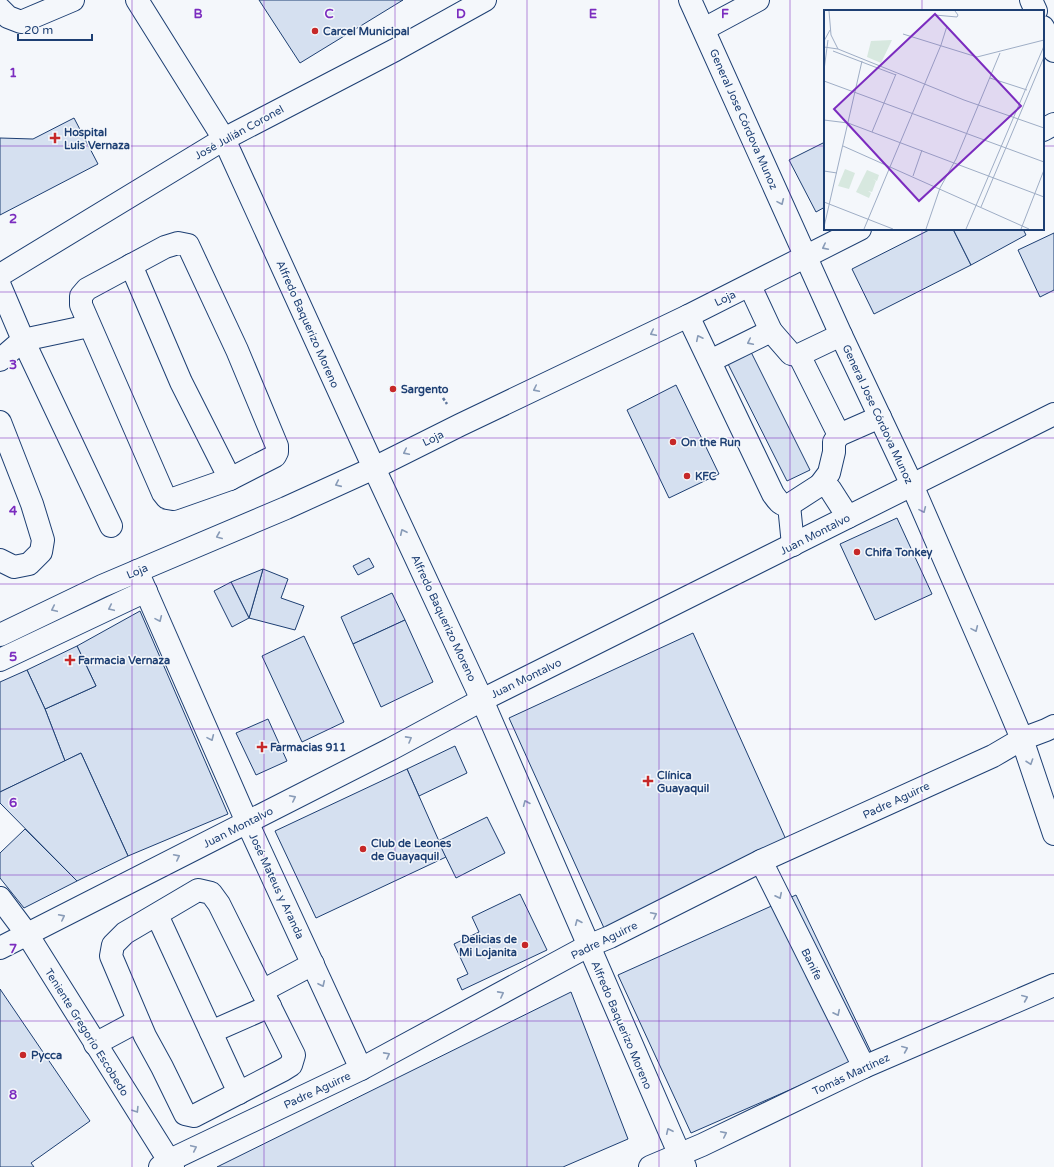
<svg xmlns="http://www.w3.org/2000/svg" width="1054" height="1167" font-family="'Varela Round',sans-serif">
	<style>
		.building { fill: #d5e0f0; stroke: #1d3f73 }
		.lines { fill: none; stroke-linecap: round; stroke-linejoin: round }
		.minor-casing { stroke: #1d3f73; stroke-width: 24 }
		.major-casing { stroke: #1d3f73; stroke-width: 24 }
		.path { stroke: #5e769c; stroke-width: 2.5; stroke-dasharray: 3 2; stroke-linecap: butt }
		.minor { stroke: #f4f7fb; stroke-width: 22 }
		.major { stroke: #f4f7fb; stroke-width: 22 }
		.oneway { stroke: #889bb7 }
		.grid { fill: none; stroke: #7b2cbf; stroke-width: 1; stroke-opacity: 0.55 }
		.poi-dot { fill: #c62828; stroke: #f4f7fb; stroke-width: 1.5 }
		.labels { text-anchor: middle; stroke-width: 3; stroke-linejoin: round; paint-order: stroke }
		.poi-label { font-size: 11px; font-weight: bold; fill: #1d3f73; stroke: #f4f7fb; text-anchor: start }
		.street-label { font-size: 11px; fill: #1d3f73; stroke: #f4f7fb }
		.inset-road { fill: none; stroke: #9eadc5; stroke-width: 1 }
		.view { fill: #7b2cbf; fill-opacity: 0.15; stroke: #7b2cbf; stroke-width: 2 }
		.inset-edge { fill: none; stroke: #1d3f73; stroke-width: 2 }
		.grid-label { font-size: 13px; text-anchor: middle; font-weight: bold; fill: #7b2cbf; stroke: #f4f7fb; stroke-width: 3; stroke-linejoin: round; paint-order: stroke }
	</style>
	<rect width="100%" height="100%" fill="#f4f7fb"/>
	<g class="building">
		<polygon points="259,0 403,0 300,63"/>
		<polygon points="74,118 98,164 0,215 0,138 33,139"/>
		<polygon points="825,142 825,207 816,212 789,160"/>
		<polygon points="931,229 953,229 971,265 874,314 852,269"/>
		<polygon points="953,229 1023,229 1026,235 971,265"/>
		<polygon points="1054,233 1054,290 1040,297 1018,250"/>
		<polygon points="749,348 810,470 787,481 726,360"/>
		<polygon points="676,385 719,474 669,498 627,410"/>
		<polygon points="897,518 932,594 875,620 840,544"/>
		<polygon points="369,558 374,567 358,575 353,566"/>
		<polygon points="263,569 288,579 281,598 304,606 295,630 249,618"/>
		<polygon points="263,569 249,618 231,582"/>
		<polygon points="231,582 249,618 232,627 214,591"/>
		<polygon points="392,593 405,620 353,644 341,617"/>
		<polygon points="140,611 228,814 128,856 81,753 65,761 45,709 96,686 77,646"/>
		<polygon points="405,620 433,682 381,707 353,644"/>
		<polygon points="693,633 788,844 604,928 509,718"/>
		<polygon points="304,636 344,722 302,742 262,656"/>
		<polygon points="77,646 96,686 45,709 27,670"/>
		<polygon points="27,670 45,709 65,761 0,792 0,682"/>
		<polygon points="268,719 287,761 256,775 236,733"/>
		<polygon points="455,746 467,773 419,796 407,769"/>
		<polygon points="81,753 128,856 77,881 0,803 0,792"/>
		<polygon points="407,769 446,857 316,918 275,831"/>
		<polygon points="487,817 505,853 456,878 438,841"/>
		<polygon points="25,829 77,881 24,908 0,878 0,853"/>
		<polygon points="520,894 547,950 462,990 457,979 468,974 454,944 479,932 472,917"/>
		<polygon points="796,895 872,1054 691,1133 618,975"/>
		<polygon points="0,989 90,1121 31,1163 34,1167 0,1167"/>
		<polygon points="571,992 628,1139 563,1167 217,1167"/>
	</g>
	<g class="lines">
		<g class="minor-casing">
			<g id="minor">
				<polyline points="137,0 224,139 374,468 482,700 685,1167"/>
				<polyline points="690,0 841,335 912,485 1006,701 1022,739 1054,834"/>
				<polyline points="1031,0 1036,11"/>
				<polyline points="0,9 8,17 21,22 73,0"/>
				<polyline points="1043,27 1054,51"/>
				<polyline points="704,29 758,0"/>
				<polygon points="178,243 188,245 237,350 277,446 277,452 275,456 230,479 173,499 167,498 163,493 81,305 81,296 87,289 165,247"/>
				<polyline points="131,265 181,382 230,479"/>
				<polyline points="0,275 224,139 395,50 485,0"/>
				<polyline points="0,286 23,340 111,526"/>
				<polyline points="750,286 771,331"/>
				<path d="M 688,316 L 773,494 C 778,501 781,506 789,505 L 820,485 L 826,486 L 830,489 L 848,517"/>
				<polyline points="799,355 839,435"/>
				<polyline points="0,360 23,340 89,326"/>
				<polyline points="710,361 771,331 791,354 799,355 841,335"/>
				<polyline points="0,422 32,504 43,540 41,552 29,564 14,567 0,560"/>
				<polyline points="820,485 829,473 834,452 834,442 839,435 880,417"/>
				<polyline points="789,505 793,545"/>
				<polyline points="137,571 247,822 361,1069"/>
				<polyline points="0,660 146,591"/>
				<polyline points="761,861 864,1067"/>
				<polygon points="198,890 211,893 219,904 294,1055 291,1065 283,1070 194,1116 185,1114 162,1067 145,1036 111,956 113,945 125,933"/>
				<polyline points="0,898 27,934 173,1167"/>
				<polyline points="157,915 239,1093"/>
				<polyline points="0,948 391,749 482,700 1054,414"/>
				<polyline points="262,991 313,964"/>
				<polyline points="211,1032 270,1006"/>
				<polyline points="95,1044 138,1021"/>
				<polyline points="650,1167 702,1145 864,1067 1054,985"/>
			</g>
		</g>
		<g class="major-casing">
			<g id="major">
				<polyline points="1043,130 1054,124"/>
				<polyline points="0,635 102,586 286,508 374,468 460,425 688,316 860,229"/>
				<polyline points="160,1167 168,1161 361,1069 588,946 610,937 761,861 993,756 1022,739 1046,730 1054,726"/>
			</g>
		</g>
		<polyline class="path" points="443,398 447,404"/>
		<use href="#minor" class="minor"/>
		<use href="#major" class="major"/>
	</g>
	<defs><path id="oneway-chevron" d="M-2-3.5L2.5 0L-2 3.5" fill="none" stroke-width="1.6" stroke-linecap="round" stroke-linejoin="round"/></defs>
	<g class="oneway">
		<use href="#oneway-chevron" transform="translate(781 202) rotate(66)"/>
		<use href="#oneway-chevron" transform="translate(825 247) rotate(153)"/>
		<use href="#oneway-chevron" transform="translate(653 333) rotate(154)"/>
		<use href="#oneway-chevron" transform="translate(699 338) rotate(-116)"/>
		<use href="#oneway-chevron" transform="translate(750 342) rotate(154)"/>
		<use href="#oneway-chevron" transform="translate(536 389) rotate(154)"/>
		<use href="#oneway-chevron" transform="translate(406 452) rotate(154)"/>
		<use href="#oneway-chevron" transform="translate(338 484) rotate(156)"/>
		<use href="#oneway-chevron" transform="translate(923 510) rotate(66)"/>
		<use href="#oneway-chevron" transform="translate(403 532) rotate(-115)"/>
		<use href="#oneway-chevron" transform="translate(219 536) rotate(157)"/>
		<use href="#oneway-chevron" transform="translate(111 608) rotate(155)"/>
		<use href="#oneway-chevron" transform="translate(54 609) rotate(155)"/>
		<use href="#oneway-chevron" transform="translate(159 619) rotate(66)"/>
		<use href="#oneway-chevron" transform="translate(975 629) rotate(66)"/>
		<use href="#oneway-chevron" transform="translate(211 738) rotate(66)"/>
		<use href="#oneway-chevron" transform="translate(409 739) rotate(-29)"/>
		<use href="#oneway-chevron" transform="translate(1030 762) rotate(71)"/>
		<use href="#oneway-chevron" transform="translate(293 798) rotate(-27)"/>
		<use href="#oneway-chevron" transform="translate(526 803) rotate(-113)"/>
		<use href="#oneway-chevron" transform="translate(177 857) rotate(-27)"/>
		<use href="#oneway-chevron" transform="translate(779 896) rotate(64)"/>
		<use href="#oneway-chevron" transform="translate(654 915) rotate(-27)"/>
		<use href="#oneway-chevron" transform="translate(62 917) rotate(-27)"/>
		<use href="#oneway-chevron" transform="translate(578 922) rotate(-113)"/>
		<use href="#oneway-chevron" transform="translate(322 984) rotate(65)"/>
		<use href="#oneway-chevron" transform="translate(501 994) rotate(-28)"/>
		<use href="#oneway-chevron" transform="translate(1025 998) rotate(-23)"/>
		<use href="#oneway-chevron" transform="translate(837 1013) rotate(64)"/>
		<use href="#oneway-chevron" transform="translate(905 1049) rotate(-23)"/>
		<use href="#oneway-chevron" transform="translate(387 1055) rotate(-28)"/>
		<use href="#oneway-chevron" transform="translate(136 1110) rotate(58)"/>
		<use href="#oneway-chevron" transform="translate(669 1131) rotate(-115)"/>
		<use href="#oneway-chevron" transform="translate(724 1134) rotate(-26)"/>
		<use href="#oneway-chevron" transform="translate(194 1148) rotate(-25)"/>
	</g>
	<path class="grid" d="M 132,0 L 132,1167M 264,0 L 264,1167M 395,0 L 395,1167M 527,0 L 527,1167M 659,0 L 659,1167M 790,0 L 790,1167M 922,0 L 922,11M 0,146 L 825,146M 1043,146 L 1054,146M 922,229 L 922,1167M 0,292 L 1054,292M 0,438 L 1054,438M 0,584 L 1054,584M 0,729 L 1054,729M 0,875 L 1054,875M 0,1021 L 1054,1021"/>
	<g class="poi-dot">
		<circle cx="315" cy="31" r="4"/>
		<path d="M53 132h4v4h4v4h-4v4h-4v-4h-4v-4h4z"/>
		<circle cx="393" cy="389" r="4"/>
		<circle cx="673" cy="442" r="4"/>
		<circle cx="687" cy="476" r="4"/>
		<circle cx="857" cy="552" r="4"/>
		<path d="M68 654h4v4h4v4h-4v4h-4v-4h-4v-4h4z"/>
		<path d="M260 741h4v4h4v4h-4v4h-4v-4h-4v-4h4z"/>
		<path d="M646 775h4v4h4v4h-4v4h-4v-4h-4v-4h4z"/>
		<circle cx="363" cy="849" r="4"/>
		<circle cx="525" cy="945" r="4"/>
		<circle cx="23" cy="1055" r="4"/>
	</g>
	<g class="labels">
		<g class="poi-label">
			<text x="323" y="35">Carcel Municipal</text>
			<text x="64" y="136">Hospital<tspan x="64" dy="13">Luis Vernaza</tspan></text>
			<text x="401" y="393">Sargento</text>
			<text x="681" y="446">On the Run</text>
			<text x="695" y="480">KFC</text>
			<text x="865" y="556">Chifa Tonkey</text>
			<text x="78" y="664">Farmacia Vernaza</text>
			<text x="270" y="751">Farmacias 911</text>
			<text x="657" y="779">Clínica<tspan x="657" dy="13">Guayaquil</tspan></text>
			<text x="371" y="847">Club de Leones<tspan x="371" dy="13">de Guayaquil</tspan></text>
			<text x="517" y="943" text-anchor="end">Delicias de<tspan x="517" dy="13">Mi Lojanita</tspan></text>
			<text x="31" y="1059">Pycca</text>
		</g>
		<g class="street-label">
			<text transform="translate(744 119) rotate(66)" y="4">General Jose Córdova Munoz</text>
			<text transform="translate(239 132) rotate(-29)" y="4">José Julián Coronel</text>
			<text transform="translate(725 298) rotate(-26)" y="4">Loja</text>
			<text transform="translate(308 324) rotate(66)" y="4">Alfredo Baquerizo Moreno</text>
			<text transform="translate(878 414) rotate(65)" y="4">General Jose Córdova Munoz</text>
			<text transform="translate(433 438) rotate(-26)" y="4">Loja</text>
			<text transform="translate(815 534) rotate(-27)" y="4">Juan Montalvo</text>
			<text transform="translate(137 571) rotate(-23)" y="4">Loja</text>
			<text transform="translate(444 618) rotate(65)" y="4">Alfredo Baquerizo Moreno</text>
			<text transform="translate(526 678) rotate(-26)" y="4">Juan Montalvo</text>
			<text transform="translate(896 800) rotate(-25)" y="4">Padre Aguirre</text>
			<text transform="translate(238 827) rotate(-27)" y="4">Juan Montalvo</text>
			<text transform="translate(277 886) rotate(65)" y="4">José Mateus y Aranda</text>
			<text transform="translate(604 940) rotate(-26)" y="4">Padre Aguirre</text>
			<text transform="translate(812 964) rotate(64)" y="4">Banife</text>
			<text transform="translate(622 1025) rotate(67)" y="4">Alfredo Baquerizo Moreno</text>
			<text transform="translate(87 1032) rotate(58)" y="4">Teniente Gregorio Escobedo</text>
			<text transform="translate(851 1074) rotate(-25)" y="4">Tomás Martínez</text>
			<text transform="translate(317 1090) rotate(-25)" y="4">Padre Aguirre</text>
		</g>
	</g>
	<g transform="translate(824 10)">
		<rect width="220" height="220" fill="#f4f7fb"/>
		<path d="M 68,30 L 57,53 L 43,47 L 47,31 ZM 21,159 L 31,163 L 25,179 L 14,176 ZM 43,160 L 55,165 L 53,171 L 49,169 L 52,171 L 48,182 L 44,181 L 47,183 L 45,188 L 32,182 Z" fill="#d7e8df"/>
		<path class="inset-road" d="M 5,1 L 7,25 L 14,39M 79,24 L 153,47 L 220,30M 0,31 L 6,20M 0,37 L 14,39 L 140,90 L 220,118M 9,41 L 72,65M 0,60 L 4,30M 166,68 L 203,80M 0,71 L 220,152M 0,110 L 24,113 L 220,187M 48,122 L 72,64M 19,136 L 205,219M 0,161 L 13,163M 89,166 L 98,140M 0,192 L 69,219M 157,197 L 220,47M 0,217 L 38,51M 40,219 L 117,35 L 123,16 L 111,5 L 133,7 L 134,5 L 131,1M 102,219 L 116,178 L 132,149 L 176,43M 142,219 L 220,36M 197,219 L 220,160"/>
		<path class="view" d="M 111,4 L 197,96 L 95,191 L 10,99 Z"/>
		<rect width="220" height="220" class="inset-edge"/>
	</g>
	<g class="grid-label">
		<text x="198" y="18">B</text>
		<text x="329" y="18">C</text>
		<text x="461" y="18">D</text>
		<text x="593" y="18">E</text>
		<text x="725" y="18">F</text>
		<text x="13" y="77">1</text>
		<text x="13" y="223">2</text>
		<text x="13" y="369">3</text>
		<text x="13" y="515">4</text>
		<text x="13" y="661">5</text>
		<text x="13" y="807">6</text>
		<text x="13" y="953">7</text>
		<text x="13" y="1099">8</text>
	</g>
	<path d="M18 34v6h74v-6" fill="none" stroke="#1d3f73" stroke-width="2"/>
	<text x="24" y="34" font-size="12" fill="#1d3f73" stroke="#f4f7fb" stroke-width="3" paint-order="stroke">20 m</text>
</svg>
